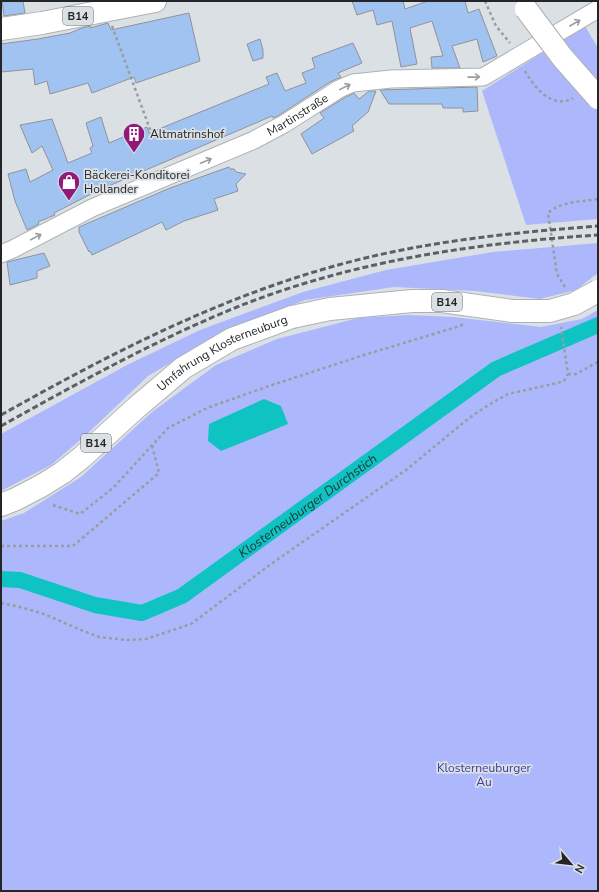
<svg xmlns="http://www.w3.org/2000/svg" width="599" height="892" font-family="'Nunito Sans',sans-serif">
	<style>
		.green { fill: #adb7fb }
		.water { fill: #0ec3c2 }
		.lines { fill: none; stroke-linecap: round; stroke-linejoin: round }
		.canal { stroke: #0ec3c2; stroke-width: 16 }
		.building { fill: #a1c3f1; stroke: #909398 }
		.minor-casing { stroke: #adb2b5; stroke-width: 19 }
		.major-casing { stroke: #adb2b5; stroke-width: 24 }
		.path { stroke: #999d9f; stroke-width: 2.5; stroke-dasharray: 3 3; stroke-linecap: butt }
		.minor { stroke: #fff; stroke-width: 17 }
		.major { stroke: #fff; stroke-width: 22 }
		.rail { stroke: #5d6062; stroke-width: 3; stroke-dasharray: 6 3; stroke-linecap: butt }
		.major-bridge-casing { stroke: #adb2b5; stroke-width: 24; stroke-linecap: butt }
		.major-bridge { stroke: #fff; stroke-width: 22 }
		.oneway { stroke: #9c9d9d }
		.labels { text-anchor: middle; stroke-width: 3.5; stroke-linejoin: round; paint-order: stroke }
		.shield { fill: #dbe0e4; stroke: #5a5d5f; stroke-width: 1 }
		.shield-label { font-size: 11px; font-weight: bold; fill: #232526 }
		.street-label { font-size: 12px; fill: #232526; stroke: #dbe0e4 }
		.poi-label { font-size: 12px; fill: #232526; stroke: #dbe0e4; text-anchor: start }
		.park-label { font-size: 12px; fill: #3c3d9e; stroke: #dbe0e4 }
		.water-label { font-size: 13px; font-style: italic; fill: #1c3535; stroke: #dbe0e4 }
	</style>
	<rect width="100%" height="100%" fill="#dbe0e4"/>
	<g class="green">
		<polygon points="585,26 598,48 598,219 526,225 482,91"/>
		<polygon points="598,243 598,273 576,290 540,299 475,291 394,287 305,300 221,333 148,376 87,434 51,465 1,491 1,434 127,365 200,330 303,292 386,270 493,252"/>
		<polygon points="598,310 598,891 1,891 1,521 24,513 81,477 152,412 216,365 277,339 358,318 408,315 453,317 541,327 582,319"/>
	</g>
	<polygon class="water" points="264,399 281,406 288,424 221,451 208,441 209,424"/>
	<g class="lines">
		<path class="canal" id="s1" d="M 1,579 L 20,580 L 95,605 L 142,613 L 182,596 L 496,369 L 598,325"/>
	</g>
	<g class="building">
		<polygon points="2,1 23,1 25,13 4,16"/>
		<polygon points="352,1 403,1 405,9 428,1 465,1 468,13 479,9 497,56 483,62 477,39 452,46 460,68 432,68 431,57 443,56 432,21 410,28 417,64 401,67 392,21 377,25 373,10 357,15"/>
		<polygon points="189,13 200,61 136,83 134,77 92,93 88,83 50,94 47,81 35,85 33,69 1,72 1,44 38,39 70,33 82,28 90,26 90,28 108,23 111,30"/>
		<polygon points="260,39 263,50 263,58 253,61 247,44"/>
		<polygon points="353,43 362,63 338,73 341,77 330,82 279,115 273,118 272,116 97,191 54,213 55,215 38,222 39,224 27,230 15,201 8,174 26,169 30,182 53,170 42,146 32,153 20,125 52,119 68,163 92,153 90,148 93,146 86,123 101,117 109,143 147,127 149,133 269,84 266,77 277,73 285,91 306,83 302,73 315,68 312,58"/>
		<polygon points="477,87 478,111 463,112 463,108 443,108 442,104 389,104 380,90"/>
		<polygon points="369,91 376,91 368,112 352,126 354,131 312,154 301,134 324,118 320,113 344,98 354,93 359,99"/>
		<polygon points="229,167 230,169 234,169 236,172 246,174 236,184 238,191 214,199 218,210 184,221 166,230 162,222 92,255 90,251 89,252 79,232 79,227 170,188"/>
		<polygon points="44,253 50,266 37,271 37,278 10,285 7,262"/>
	</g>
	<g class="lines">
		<g class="minor-casing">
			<g id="minor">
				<path id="s2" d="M 1,254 L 13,249 L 92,208 L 254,140 L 284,124 L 339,89 L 353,83 L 391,79 L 483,77 L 598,9"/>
			</g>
		</g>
		<g class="major-casing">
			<g id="major">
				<polyline points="1,29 42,23 155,1"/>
				<path id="s3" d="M 1,505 L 16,499 L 41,486 L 62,473 L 81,458 L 137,407 L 183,368 L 232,339 L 292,317"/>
			</g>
		</g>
		<g class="path">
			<polyline points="485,1 496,26 510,43"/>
			<polyline points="112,26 151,132"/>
			<path d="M 525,71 C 534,87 552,110 573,98"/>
			<path d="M 565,287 L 557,274 L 548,213 C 561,201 581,202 598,199"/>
			<polyline points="568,374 576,374 598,362"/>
			<polyline points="53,505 80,514 113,488 168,428 207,408 269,386 364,355 460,326 465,323"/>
			<polyline points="1,546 73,546 159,473 152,445"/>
			<polyline points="1,603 20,607 44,614 81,630 99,637 126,640 146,639 191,624 271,564 406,470 469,418 490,404 508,394 557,383 564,381 568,374 561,327"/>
		</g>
		<use href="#minor" class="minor"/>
		<use href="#major" class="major"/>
		<g class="rail">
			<path d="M 1,415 C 106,356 214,300 331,267 C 418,242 508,233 598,226"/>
			<path d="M 1,426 C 78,383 156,340 237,307 C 352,261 476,243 598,235"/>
		</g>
		<g class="major-bridge-casing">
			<g id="major-bridge">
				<polyline points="526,9 562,57 598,98"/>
				<polyline points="292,317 330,309 412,301 442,301 512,311 550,311 574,304 598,291"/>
			</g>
		</g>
		<use href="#major-bridge" class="major-bridge"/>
	</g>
	<defs><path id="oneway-shaft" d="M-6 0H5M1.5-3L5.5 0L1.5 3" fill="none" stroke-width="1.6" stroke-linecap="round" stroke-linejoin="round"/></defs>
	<g class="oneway">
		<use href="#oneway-shaft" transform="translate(575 23) rotate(-30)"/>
		<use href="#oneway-shaft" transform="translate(474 77) rotate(-1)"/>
		<use href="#oneway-shaft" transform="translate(345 87) rotate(-26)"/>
		<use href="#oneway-shaft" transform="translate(206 161) rotate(-23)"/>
		<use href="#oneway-shaft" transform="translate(36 237) rotate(-28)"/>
	</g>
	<defs>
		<g id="building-pin" transform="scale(1.15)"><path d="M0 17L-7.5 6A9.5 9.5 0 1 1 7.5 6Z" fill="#911977" stroke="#dbe0e4"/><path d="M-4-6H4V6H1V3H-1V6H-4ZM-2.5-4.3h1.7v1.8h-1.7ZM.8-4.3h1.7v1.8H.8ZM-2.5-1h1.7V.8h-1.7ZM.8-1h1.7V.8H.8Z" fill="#fff"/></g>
		<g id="shop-pin" transform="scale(1.15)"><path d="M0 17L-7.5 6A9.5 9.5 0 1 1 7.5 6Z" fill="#911977" stroke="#dbe0e4"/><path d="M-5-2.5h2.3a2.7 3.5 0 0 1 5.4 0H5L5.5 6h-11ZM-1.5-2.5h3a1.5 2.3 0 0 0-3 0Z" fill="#fff"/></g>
	</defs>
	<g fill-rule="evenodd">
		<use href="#building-pin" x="134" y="134"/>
		<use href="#shop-pin" x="69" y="182"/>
	</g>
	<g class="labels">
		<g class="shield">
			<rect x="63" y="7" width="30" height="18" rx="3"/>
			<rect x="432" y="293" width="30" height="18" rx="3"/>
			<rect x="81" y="434" width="30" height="18" rx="3"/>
		</g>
		<g class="shield-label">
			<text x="78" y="20">B14</text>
			<text x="447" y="306">B14</text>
			<text x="96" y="447">B14</text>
		</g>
		<g class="street-label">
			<text dy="4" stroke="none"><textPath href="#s2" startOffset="328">Martinstraße</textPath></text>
			<text dy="4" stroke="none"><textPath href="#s3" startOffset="271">Umfahrung Klosterneuburg</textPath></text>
		</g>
		<g class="poi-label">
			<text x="150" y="138">Altmatrinshof</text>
			<text x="84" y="179">Bäckerei-Konditorei<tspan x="84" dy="14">Hollander</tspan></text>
		</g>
		<g class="park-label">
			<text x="484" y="772">Klosterneuburger<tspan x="484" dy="14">Au</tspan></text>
		</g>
		<g class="water-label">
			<text dy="5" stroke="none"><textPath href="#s1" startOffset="344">Klosterneuburger Durchstich</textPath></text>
		</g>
	</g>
	<rect width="599" height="892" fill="none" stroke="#232526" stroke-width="4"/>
	<g transform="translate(571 864) rotate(118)" stroke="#dbe0e4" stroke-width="3" paint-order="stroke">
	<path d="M0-3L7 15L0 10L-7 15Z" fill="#232526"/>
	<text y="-6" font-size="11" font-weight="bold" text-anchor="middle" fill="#232526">N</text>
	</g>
</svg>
